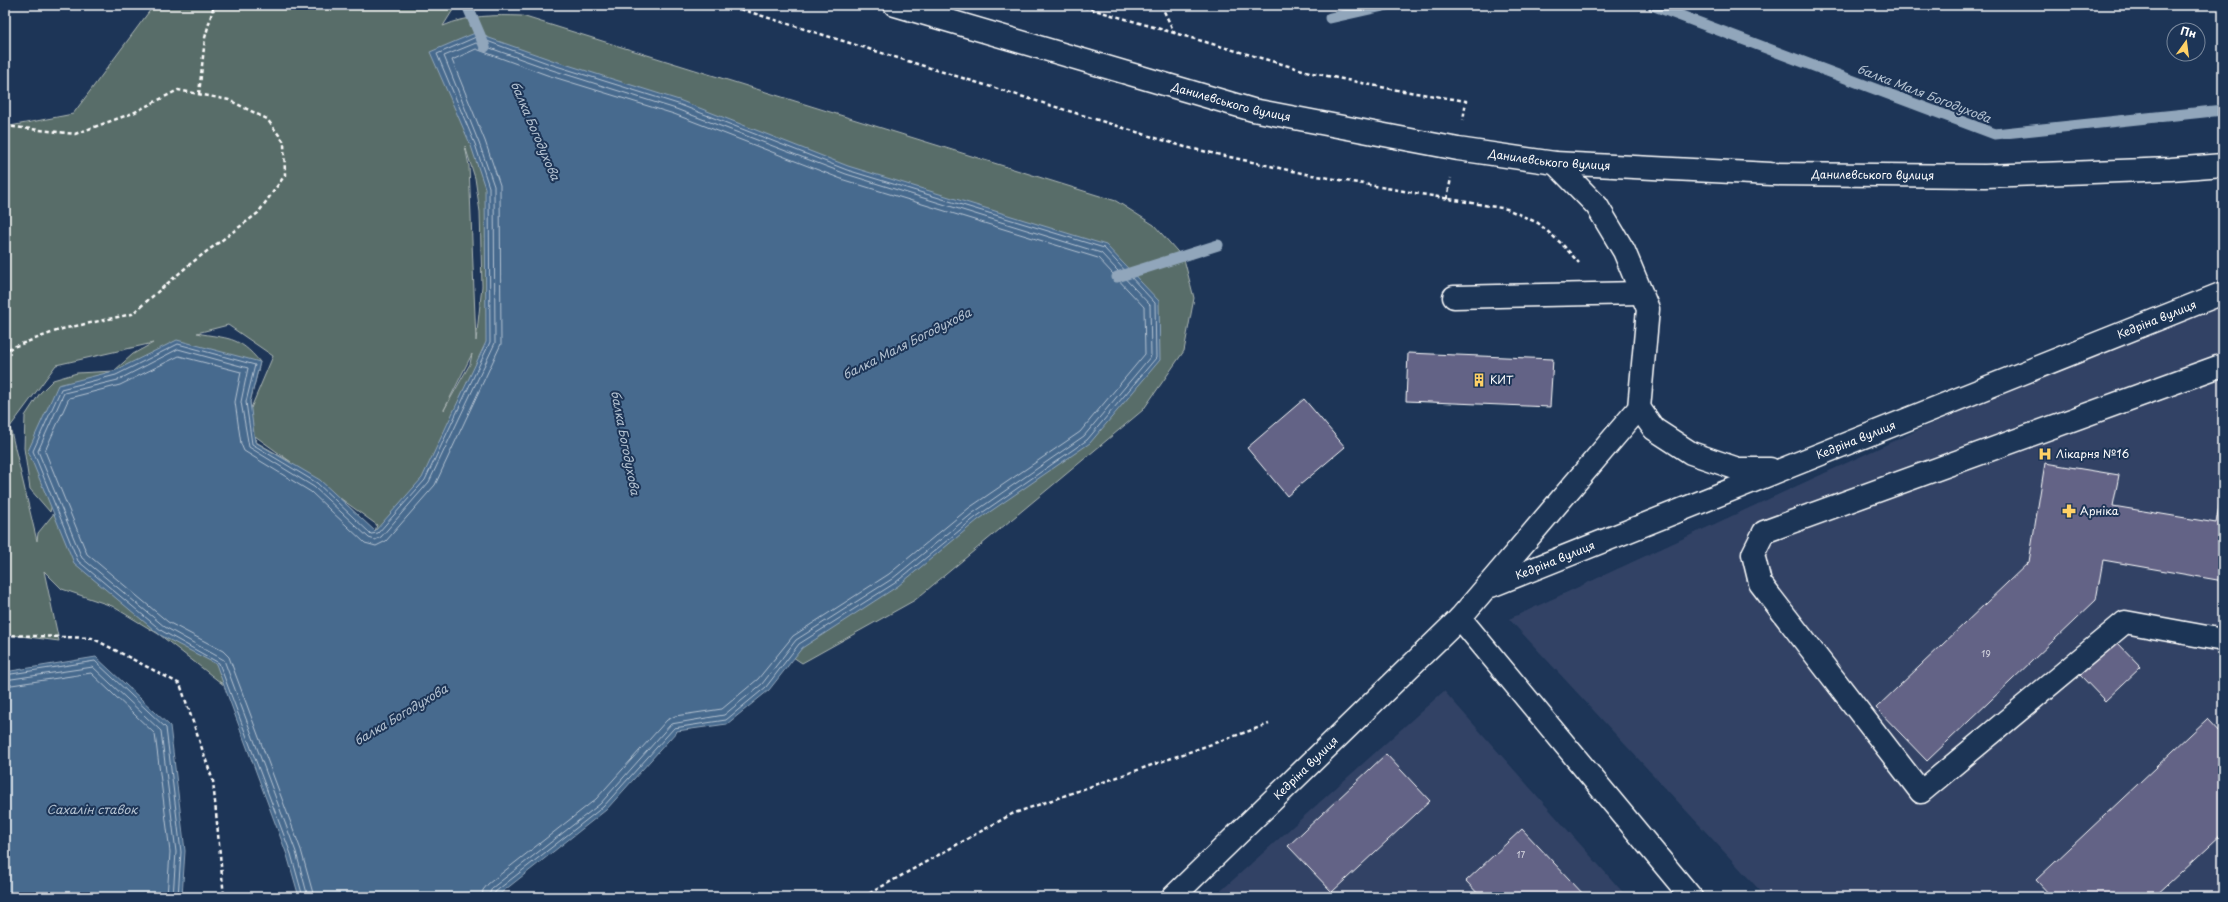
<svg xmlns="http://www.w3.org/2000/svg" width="2228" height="902" font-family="'Playpen Sans',sans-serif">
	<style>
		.built { fill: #324365 }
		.green { fill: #586d69; stroke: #acb6b4; fill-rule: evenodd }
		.water { fill: #476a8e; stroke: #91a6bb }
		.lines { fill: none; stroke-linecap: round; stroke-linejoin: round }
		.shore { stroke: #b5c3d2; stroke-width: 1 }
		.stream { stroke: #91a6bb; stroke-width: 11 }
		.building { fill: #646486; stroke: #fff }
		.minor-casing { stroke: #fff; stroke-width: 25 }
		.path { stroke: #fff; stroke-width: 2.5; stroke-dasharray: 4 3; stroke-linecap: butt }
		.minor { stroke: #1d3557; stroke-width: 22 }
		.labels { text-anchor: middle; stroke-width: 4; stroke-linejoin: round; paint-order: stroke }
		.number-label { font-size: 9px; fill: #d8d8e1 }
		.street-label { font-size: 11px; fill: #fff; stroke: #1d3557 }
		.poi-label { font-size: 11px; fill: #fff; stroke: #1d3557; text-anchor: start }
		.water-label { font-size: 12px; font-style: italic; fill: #b5c3d2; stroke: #1d3557 }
	</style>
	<rect width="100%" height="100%" fill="#1d3557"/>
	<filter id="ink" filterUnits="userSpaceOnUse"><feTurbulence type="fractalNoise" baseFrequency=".025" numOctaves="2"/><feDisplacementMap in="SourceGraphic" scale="8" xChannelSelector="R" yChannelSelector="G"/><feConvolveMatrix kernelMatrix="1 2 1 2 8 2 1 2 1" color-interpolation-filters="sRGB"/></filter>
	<g filter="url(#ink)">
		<g class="built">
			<polygon points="2223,289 2223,897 1766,897 1509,619"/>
			<polygon points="1444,691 1627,897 1214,897"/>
		</g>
		<path class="green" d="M 154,5 L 456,5 L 443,26 C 468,15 495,15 522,16 L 1116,201 L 1154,225 L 1184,259 L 1194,298 L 1184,351 L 1143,410 L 915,600 L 802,663 L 769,641 L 511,395 L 244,701 L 160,635 L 112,606 L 62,589 L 44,571 L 59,641 L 5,634 L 5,127 L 73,114 ZM 465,146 L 475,178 L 480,212 L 482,286 L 476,341 L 469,166 ZM 228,325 L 273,356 L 251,408 L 250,402 L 260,362 C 238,335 227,339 197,333 ZM 153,343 L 133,354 L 114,371 L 77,373 L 53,380 L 40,393 L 25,416 L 24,448 L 30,489 L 50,512 L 58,481 L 64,501 L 38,533 L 37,541 L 10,427 L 56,365 ZM 472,354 L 470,364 L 444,410 ZM 255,436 L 291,462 L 256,442 ZM 340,498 L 377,525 L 375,531 L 374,531 Z"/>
		<g class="water">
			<polygon points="475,33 552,60 679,100 848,166 1106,245 1159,301 1160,360 1090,443 978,520 898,586 802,648 769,690 727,724 677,731 606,810 496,897 299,897 287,855 216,664 160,635 74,563 28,451 58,385 114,371 177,340 260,362 250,402 255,442 320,480 375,531 422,478 486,342 485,188 471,146 430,52"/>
			<polygon points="96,657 170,726 185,851 182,897 5,897 5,672"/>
		</g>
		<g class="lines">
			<g class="shore">
				<polyline points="5,675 95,661 166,728 181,852 178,897"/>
				<polyline points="5,680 93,667 161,731 176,852 173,897"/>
				<polyline points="5,686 91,673 155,734 170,852 167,897"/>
				<polyline points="303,897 291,854 219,663 162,631 78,561 33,451 61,389 116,375 178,344 255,365 246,402 252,444 317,483 371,534 378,533 425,480 490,342 489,187 475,144 437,54 476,37 550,64 678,104 847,170 1104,248 1155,303 1156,358 1087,440 976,517 895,583 799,644 766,687 726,720 674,728 603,807 495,892 494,897"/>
				<polyline points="308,897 296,852 224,660 165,627 82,558 38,451 64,393 118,380 178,349 248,368 241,402 249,447 314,487 369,538 375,540 381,537 429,482 495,343 494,186 479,143 444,56 476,43 549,69 676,109 846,174 1101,253 1150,305 1151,356 1084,436 973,513 892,579 796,640 762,684 724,715 671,724 600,804 492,888 488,897"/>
				<polyline points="314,897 301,850 229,657 223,651 168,622 87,554 45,451 69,398 120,385 179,356 241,372 235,402 241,444 244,451 311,492 365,543 376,546 386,541 435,485 501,344 500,185 485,141 452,60 476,49 547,75 674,114 844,180 1098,258 1144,307 1145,354 1080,432 969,508 889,574 793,636 758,679 722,709 675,716 667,720 596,799 488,884 483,890 482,897"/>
			</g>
			<g class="stream">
				<polyline points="467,5 485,47"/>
				<polyline points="1652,5 1995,134 2223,110"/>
				<polyline points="1330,18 1388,5"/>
				<polyline points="1117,277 1218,245"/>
			</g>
		</g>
		<g class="building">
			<polygon points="1408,353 1553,359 1550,407 1406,401"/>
			<polygon points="1304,399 1345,447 1287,496 1247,448"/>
			<polygon points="2045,463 2119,475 2113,506 2216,523 2223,483 2223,581 2103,560 2096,600 1927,761 1876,708 2029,562"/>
			<polygon points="2116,641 2141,667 2105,701 2080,675"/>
			<polygon points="2207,719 2223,736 2223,833 2154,897 2052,897 2036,880"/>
			<polygon points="1386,754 1430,801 1332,892 1288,846"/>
			<polygon points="1522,829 1586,897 1481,897 1466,881"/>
		</g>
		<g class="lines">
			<g class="minor-casing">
				<g id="minor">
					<path id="s1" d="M 895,5 L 1253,110 L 1458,149 L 1555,163 L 1771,174 L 1985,176 L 2171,169 L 2223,165"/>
					<polyline points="1454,297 1641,293"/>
					<polyline points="2223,365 1764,532 1753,554 1760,583 1921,792 2125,622 2223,640"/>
					<polyline points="1639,408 1654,429 1691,453 1738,469 1770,469"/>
					<path id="s2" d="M 1491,586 L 2223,293"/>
					<polyline points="1460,618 1691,897"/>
					<path id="s3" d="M 1173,897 L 1460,618 L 1639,408 L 1648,309 L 1624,251 L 1597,206 L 1555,163"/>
				</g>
			</g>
			<g class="path">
				<polyline points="727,5 1185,147 1306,174 1507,209 1538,223 1562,244 1579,263"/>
				<polyline points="1077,5 1313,73 1391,89 1466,101 1463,120"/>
				<polyline points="1161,5 1175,34"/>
				<polyline points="199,94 205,38 214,5"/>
				<polyline points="5,126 75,134 133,113 178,90 229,100 267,119 284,142 285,175 258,213 190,264 132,314 62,329 5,350"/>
				<polyline points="1447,199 1451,178"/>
				<polyline points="5,635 92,638 180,684 213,781 224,897"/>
				<polyline points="863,897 1012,814 1269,724"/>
			</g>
			<use href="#minor" class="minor"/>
		</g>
	</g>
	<defs>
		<g id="building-bare" transform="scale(1.08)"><path d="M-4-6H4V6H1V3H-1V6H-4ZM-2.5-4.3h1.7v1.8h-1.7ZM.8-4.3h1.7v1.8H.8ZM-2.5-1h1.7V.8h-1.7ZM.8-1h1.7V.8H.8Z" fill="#ffd166" stroke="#1d3557" stroke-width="2.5" paint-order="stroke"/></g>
		<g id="hospital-bare" transform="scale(1.08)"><path d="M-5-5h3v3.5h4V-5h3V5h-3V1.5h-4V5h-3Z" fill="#ffd166" stroke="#1d3557" stroke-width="2.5" paint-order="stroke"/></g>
		<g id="pharmacy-bare" transform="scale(1.08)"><path d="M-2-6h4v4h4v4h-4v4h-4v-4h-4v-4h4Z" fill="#ffd166" stroke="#1d3557" stroke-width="2.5" paint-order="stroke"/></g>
	</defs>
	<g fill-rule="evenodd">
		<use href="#building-bare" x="1479" y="380"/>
		<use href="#hospital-bare" x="2045" y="454"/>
		<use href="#pharmacy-bare" x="2069" y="511"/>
	</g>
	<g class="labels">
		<g class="number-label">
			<text x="1986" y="657">19</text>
			<text x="1521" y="858">17</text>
		</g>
		<g class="street-label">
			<text dy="4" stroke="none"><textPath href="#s1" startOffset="350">Данилевського вулиця</textPath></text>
			<text dy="4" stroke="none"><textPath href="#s1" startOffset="674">Данилевського вулиця</textPath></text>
			<text dy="4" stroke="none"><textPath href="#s1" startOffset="998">Данилевського вулиця</textPath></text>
			<text dy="4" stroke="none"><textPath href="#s2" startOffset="717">Кедріна вулиця</textPath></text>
			<text dy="4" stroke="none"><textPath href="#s2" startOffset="393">Кедріна вулиця</textPath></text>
			<text dy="4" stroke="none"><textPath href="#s2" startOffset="69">Кедріна вулиця</textPath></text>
			<text dy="4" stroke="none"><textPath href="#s3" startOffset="185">Кедріна вулиця</textPath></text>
		</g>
		<g class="poi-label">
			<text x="1490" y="384">КИТ</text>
			<text x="2056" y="458">Лікарня №16</text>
			<text x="2080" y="515">Арніка</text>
		</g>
		<g class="water-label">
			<text transform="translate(1924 94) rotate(21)" y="4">балка Маля Богодухова</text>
			<text transform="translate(535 131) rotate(67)" y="4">балка Богодухова</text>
			<text transform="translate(907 344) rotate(-27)" y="4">балка Маля Богодухова</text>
			<text transform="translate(625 443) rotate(79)" y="4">балка Богодухова</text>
			<text transform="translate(401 715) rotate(-31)" y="4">балка Богодухова</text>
			<text x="92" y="814">Сахалін ставок</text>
		</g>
	</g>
	<rect width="2228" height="902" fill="none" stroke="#1d3557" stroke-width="20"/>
	<rect x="10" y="10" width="2208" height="882" fill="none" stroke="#fff" stroke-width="1.5" filter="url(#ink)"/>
	<g transform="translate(2186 42) rotate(14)"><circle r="19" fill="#1d3557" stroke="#77869a"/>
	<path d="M0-3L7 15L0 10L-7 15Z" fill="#ffd166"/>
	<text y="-6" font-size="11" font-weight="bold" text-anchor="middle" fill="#ffffff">Пн</text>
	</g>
</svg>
